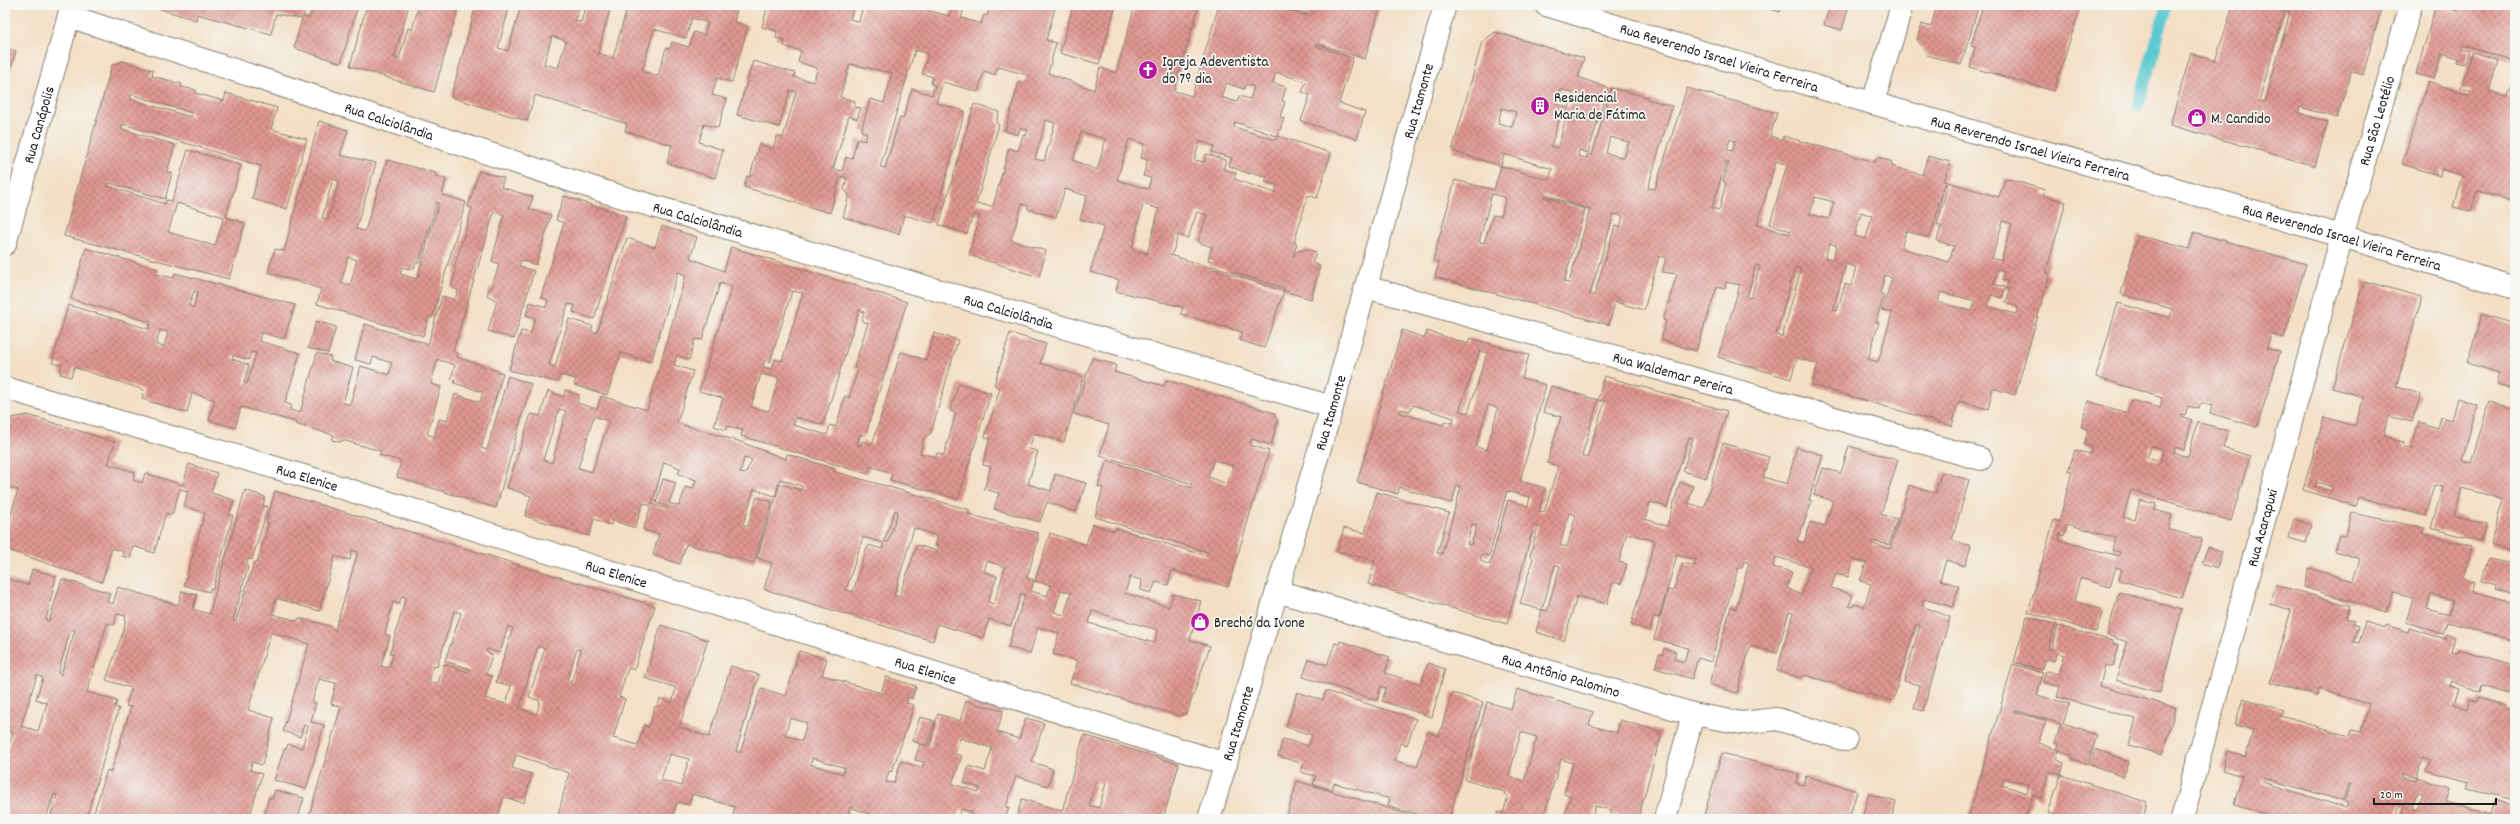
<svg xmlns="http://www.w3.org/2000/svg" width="2520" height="824" font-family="Dekko,sans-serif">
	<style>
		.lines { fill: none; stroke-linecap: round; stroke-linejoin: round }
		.stream { stroke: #5cc9d0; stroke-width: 12 }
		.building { fill: url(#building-cross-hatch); fill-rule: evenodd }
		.street-casing { stroke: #887e70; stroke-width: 24 }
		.secondary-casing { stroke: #887e70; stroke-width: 24 }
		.street { stroke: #fff; stroke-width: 22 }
		.secondary { stroke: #fff; stroke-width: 22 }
		.labels { text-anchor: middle; stroke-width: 3.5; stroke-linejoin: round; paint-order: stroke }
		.street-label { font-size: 15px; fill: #1c1c1c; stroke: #f6f6f2 }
		.poi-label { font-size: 15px; fill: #1c1c1c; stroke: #f6f6f2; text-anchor: start }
	</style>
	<defs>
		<pattern id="building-cross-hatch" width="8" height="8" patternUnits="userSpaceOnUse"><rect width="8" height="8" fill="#e09691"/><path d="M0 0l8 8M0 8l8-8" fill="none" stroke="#b57a76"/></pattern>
	</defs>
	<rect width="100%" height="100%" fill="#f6f6f2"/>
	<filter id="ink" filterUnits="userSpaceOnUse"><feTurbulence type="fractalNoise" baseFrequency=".025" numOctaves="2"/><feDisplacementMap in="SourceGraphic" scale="8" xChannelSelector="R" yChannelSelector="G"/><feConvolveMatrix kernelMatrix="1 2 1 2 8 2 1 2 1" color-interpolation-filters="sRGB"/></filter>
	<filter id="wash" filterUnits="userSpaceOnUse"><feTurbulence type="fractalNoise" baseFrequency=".012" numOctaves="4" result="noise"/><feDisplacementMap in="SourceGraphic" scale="16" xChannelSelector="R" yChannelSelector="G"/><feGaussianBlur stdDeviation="0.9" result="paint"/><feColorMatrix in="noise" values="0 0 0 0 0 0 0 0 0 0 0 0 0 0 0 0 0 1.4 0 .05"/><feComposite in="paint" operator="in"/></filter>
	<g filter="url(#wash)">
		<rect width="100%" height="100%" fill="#f3dfc4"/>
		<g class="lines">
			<polyline class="stream" points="2138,105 2167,5"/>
		</g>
		<g id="blocks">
			<g class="building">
				<polygon points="157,5 307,5 303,17 309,18 313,5 358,5 341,63 294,48 302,19 276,14 271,34 197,14 196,20 157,8"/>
				<polygon points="367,5 409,5 394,57 399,59 408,28 412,30 419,5 459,5 434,92 350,66"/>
				<path d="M 476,5 L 510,5 L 498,48 L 508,51 L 521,5 L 580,5 L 575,21 L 581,22 L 586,5 L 611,5 L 598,53 L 613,58 L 628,5 L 738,5 L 734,22 L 748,26 L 732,82 L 717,78 L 712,95 L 727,99 L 718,128 L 704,124 L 699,142 L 723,150 L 715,178 L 667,163 L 672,145 L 625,131 L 627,124 L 535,95 L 527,121 L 451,97 ZM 692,18 L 708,23 L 704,35 L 694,32 L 689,47 L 672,42 L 670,49 L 666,48 L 658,76 L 642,71 L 654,29 L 686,38 ZM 552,36 L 566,41 L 558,68 L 544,64 Z"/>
				<polygon points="750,5 763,5 762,9"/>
				<path d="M 768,5 L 854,5 L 850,19 L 859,22 L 863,5 L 927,5 L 926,10 L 949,16 L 953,5 L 965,5 L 961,18 L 981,24 L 984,15 L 987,16 L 991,5 L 1056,5 L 1046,40 L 1056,43 L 1048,73 L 1094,90 L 1100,68 L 1116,73 L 1135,5 L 1199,5 L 1174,91 L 1192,96 L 1219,5 L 1270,5 L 1307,16 L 1307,14 L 1277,5 L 1370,5 L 1380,8 L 1365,59 L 1317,44 L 1316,46 L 1353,58 L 1339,103 L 1365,112 L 1357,139 L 1301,121 L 1310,95 L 1302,92 L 1306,82 L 1276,72 L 1273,83 L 1286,87 L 1282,101 L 1285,102 L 1280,117 L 1284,118 L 1278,136 L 1331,153 L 1317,198 L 1308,195 L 1294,243 L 1297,243 L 1293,257 L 1296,252 L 1306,249 L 1316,252 L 1312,263 L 1320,266 L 1311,299 L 1284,291 L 1284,288 L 1210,265 L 1212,261 L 1208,260 L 1212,247 L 1198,242 L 1207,215 L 1197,212 L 1188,238 L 1178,235 L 1173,252 L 1170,255 L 1284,291 L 1264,348 L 1239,340 L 1242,332 L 1181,314 L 1183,307 L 1116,291 L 1119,280 L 1090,272 L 1104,226 L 1080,219 L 1087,196 L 1065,189 L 1056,217 L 1028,209 L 1028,206 L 1022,204 L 1011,240 L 1046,251 L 1039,277 L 969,255 L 980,216 L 973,214 L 967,234 L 939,225 L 974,104 L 999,112 L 996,123 L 999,125 L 976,204 L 993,206 L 1009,148 L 1018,151 L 1023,135 L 1026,136 L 1028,130 L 1020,128 L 1018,135 L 1005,131 L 1019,82 L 1025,83 L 1028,75 L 998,67 L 995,75 L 984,71 L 978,92 L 943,82 L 936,103 L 965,111 L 933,223 L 904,215 L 899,234 L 843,217 L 849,195 L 844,189 L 847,178 L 840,176 L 830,213 L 744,187 L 747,176 L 750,177 L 759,144 L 773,149 L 777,136 L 783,138 L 796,92 L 790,90 L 779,127 L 737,115 L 753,61 L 795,73 L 794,77 L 814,82 L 817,68 L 798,62 L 801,51 L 784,46 L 785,40 L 776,38 L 777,31 L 762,27 ZM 915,50 L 928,54 L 922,74 L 933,77 L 931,84 L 935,85 L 932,95 L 912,89 L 903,119 L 900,118 L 885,168 L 880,167 ZM 850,64 L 892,73 L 884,103 L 870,99 L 861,131 L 867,133 L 865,141 L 857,139 L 852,159 L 846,157 L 842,171 L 833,169 L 849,116 L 857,119 L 861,108 L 854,107 L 855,101 L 840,97 ZM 1226,83 L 1244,89 L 1246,84 L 1254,87 L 1250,99 L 1239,96 L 1237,102 L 1221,97 ZM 1046,120 L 1055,123 L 1044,161 L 1035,159 ZM 1235,122 L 1277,136 L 1276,140 L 1234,127 ZM 1081,132 L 1106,139 L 1097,170 L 1073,160 ZM 1129,139 L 1144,144 L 1141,158 L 1148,160 L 1143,176 L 1151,178 L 1148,189 L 1117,180 ZM 1200,141 L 1214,146 L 1212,152 L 1232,158 L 1229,166 L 1250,174 L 1251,172 L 1267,177 L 1265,182 L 1277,185 L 1275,193 L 1234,179 L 1236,173 L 1223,169 L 1226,160 L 1206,154 L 1204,162 L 1194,160 ZM 1143,204 L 1159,209 L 1147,254 L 1132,249 Z"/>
				<polygon points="1073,5 1116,5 1099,64 1060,53"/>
				<polygon points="1757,5 1782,5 1780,12"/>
				<polygon points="1830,5 1849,5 1842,30 1824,25"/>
				<polygon points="1937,5 1979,5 1961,65 1927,55 1917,40 1922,24 1931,27"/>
				<polygon points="1983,5 2081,5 2054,91 1970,67 1975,47 1971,46"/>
				<path d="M 2229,5 L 2382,5 L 2363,75 L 2351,71 L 2337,118 L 2300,107 L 2299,113 L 2328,122 L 2315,166 L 2170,125 L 2191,53 L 2215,61 L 2233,6 ZM 2285,10 L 2290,12 L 2265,102 L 2259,101 Z"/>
				<polygon points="2436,5 2457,11 2459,5 2515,5 2515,62 2463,45 2462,49 2469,51 2465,64 2457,62 2458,58 2442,53 2434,79 2416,74"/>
				<path d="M 1495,32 L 1584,58 L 1578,77 L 1608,88 L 1588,153 L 1579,150 L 1578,156 L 1587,158 L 1588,154 L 1592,156 L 1611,88 L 1648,97 L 1647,99 L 1672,106 L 1648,188 L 1655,189 L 1687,88 L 1777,113 L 1770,136 L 1783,140 L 1783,136 L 1875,162 L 1877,157 L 1892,162 L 1891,166 L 1922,175 L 1928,156 L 1950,162 L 1944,181 L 1999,197 L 2005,178 L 2045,190 L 2043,195 L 2066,202 L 2046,272 L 2050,274 L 2015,395 L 1993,388 L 1988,409 L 1959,401 L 1952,426 L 1812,385 L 1818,364 L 1797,358 L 1791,379 L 1718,357 L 1740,285 L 1726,282 L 1725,289 L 1717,287 L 1696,351 L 1661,340 L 1666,321 L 1663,320 L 1677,274 L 1662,272 L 1666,258 L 1659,256 L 1644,310 L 1615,302 L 1609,325 L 1435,277 L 1439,262 L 1433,260 L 1455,180 L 1494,190 L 1501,166 L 1549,180 L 1552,169 L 1504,154 L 1501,166 L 1452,151 L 1482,42 ZM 1561,89 L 1573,93 L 1569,108 L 1556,104 ZM 1502,108 L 1516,112 L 1512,127 L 1498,123 ZM 1561,114 L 1566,116 L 1558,148 L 1551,146 ZM 1610,137 L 1629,142 L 1624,158 L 1606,153 ZM 1730,139 L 1735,141 L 1733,151 L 1727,150 ZM 1726,161 L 1729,162 L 1723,181 L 1726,183 L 1719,210 L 1712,208 ZM 1776,161 L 1787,165 L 1770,224 L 1791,231 L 1790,234 L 1757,225 ZM 1945,184 L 1948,185 L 1937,224 L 1941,226 L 1937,241 L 1954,246 L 1949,262 L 1901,248 L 1906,231 L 1930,238 ZM 1492,194 L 1506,198 L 1501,216 L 1493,215 L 1484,243 L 1479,242 ZM 1544,195 L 1590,209 L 1569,283 L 1564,282 L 1585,209 L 1543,197 ZM 1815,197 L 1834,202 L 1829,219 L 1810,214 ZM 1861,212 L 1872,216 L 1866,239 L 1855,236 ZM 1614,214 L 1623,216 L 1620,227 L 1615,226 L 1594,296 L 1590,294 ZM 2003,221 L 2012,224 L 2001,261 L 1992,258 ZM 1830,243 L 1837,246 L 1833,260 L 1825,257 ZM 1846,264 L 1856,267 L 1851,286 L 1845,284 L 1837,311 L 1833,310 ZM 1756,265 L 1760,266 L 1751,298 L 1747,297 ZM 1795,268 L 1801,269 L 1782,337 L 1776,335 ZM 1998,269 L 2004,271 L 2002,280 L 2008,281 L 2006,289 L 2010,289 L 2006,303 L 2018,307 L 2016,314 L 1987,306 L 1991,295 L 2002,298 L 2005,287 L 1994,284 ZM 1885,275 L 1892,278 L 1882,310 L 1892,313 L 1878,362 L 1868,359 L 1879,322 L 1876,322 L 1884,295 L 1880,293 ZM 1941,292 L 1975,301 L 1972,311 L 1938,302 Z"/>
				<polygon points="5,48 16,51 5,87"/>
				<polygon points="2472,52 2498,60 2489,91 2507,96 2515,80 2515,202 2477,191 2471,211 2453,207 2462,176 2441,169 2440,176 2402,164 2428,81 2470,96 2471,91 2461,88"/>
				<path d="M 123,61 L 153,70 L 152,76 L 182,84 L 181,87 L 196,90 L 195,93 L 224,101 L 226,93 L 277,108 L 271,129 L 307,139 L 287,209 L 252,199 L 261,166 L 123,124 L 121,129 L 175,145 L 167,172 L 172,173 L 165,199 L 109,183 L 108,186 L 165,204 L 166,200 L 172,201 L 188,150 L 241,165 L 226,217 L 245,223 L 229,279 L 64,236 L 112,65 ZM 131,94 L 192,113 L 191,117 L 130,99 ZM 177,203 L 224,217 L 215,246 L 168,232 Z"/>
				<path d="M 319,121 L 348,130 L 340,155 L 376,163 L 356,229 L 365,231 L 387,160 L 436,173 L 436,176 L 446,179 L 442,195 L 466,202 L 432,318 L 429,317 L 423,336 L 317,304 L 321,289 L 268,272 L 275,249 L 284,251 ZM 333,179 L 339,181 L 328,219 L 322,218 ZM 437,202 L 439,203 L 417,279 L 400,274 L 402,267 L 413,270 L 416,263 L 419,263 ZM 348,257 L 357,260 L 350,286 L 341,283 Z"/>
				<path d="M 479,171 L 504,178 L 501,187 L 533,197 L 529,209 L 551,215 L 536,265 L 521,260 L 519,266 L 534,271 L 514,339 L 488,331 L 497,301 L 487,295 L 490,287 L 492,288 L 499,264 L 492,261 L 504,215 L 494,212 L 453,351 L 458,354 L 457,357 L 503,373 L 481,448 L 487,450 L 508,376 L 531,384 L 496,508 L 397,477 L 401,461 L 379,455 L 381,451 L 342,440 L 341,442 L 332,440 L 334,435 L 295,424 L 296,422 L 241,407 L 235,428 L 209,420 L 215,400 L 192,393 L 187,413 L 142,399 L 144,390 L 74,367 L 71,377 L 60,374 L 62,365 L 52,363 L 68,305 L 149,329 L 150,322 L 71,299 L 86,248 L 158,269 L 156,274 L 174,278 L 175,273 L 295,305 L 284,339 L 261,332 L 259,341 L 300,353 L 285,403 L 291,405 L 290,410 L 300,413 L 317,353 L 331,357 L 330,361 L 353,368 L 343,403 L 350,405 L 361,366 L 389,375 L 392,363 L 373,357 L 371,364 L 355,360 L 365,324 L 428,344 L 442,296 L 455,300 L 458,290 L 451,288 L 456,269 L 454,268 L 472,208 L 468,207 ZM 194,291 L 198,292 L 193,308 L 189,306 ZM 160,330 L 168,332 L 164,347 L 156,345 ZM 251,352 L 256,353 L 247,384 L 244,383 L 249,365 L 232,359 L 233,355 L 249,360 ZM 437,359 L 455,365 L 451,379 L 455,380 L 454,383 L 483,392 L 480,402 L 455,394 L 447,421 L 439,419 L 434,437 L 427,434 L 441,387 L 431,384 Z"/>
				<path d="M 564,196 L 626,216 L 594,319 L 573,312 L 575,305 L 568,304 L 549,365 L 555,367 L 569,319 L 593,326 L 591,331 L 597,333 L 627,238 L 655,247 L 662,226 L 697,237 L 690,258 L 724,271 L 731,247 L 907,302 L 865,436 L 860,434 L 857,444 L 861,446 L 863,441 L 872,445 L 901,352 L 926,360 L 934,333 L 958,340 L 931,433 L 924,438 L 920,453 L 936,457 L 937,453 L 944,455 L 956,413 L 950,411 L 959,383 L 991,393 L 958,499 L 890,480 L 892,473 L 870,466 L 868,474 L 854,470 L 741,436 L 743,430 L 727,426 L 726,430 L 714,426 L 723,398 L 699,391 L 732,286 L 720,283 L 702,340 L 695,339 L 689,360 L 677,355 L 674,365 L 693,371 L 677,423 L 738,441 L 786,459 L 787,454 L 835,469 L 833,471 L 970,510 L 968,514 L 1038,533 L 1038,540 L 1027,578 L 1034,580 L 1031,591 L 1047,596 L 1051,585 L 1035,581 L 1050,533 L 1086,545 L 1092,524 L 1114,531 L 1115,528 L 1206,556 L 1207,552 L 1095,517 L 1103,488 L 1098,487 L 1107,460 L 1192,488 L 1192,484 L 1100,455 L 1109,425 L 1074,414 L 1092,358 L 1116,365 L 1114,372 L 1164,386 L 1166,380 L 1274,413 L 1278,421 L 1271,445 L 1252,439 L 1250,445 L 1269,451 L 1228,587 L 1172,570 L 1168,585 L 1156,582 L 1151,593 L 1141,590 L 1142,580 L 1130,577 L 1125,593 L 1169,607 L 1173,594 L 1201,601 L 1190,640 L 1210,646 L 1187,713 L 1179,716 L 1070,683 L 1078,661 L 1053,654 L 1059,633 L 1038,627 L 1030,654 L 1008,647 L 1025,595 L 1021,593 L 1011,626 L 989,619 L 983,638 L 937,624 L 933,641 L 764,589 L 772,563 L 757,558 L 780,484 L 801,490 L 802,486 L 780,479 L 775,496 L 754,489 L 743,525 L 748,526 L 757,497 L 772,502 L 754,563 L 686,544 L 680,564 L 653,555 L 659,534 L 643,530 L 651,506 L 643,503 L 635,528 L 612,520 L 611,525 L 594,519 L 589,536 L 525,516 L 531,496 L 507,488 L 531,414 L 540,416 L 548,391 L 564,397 L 565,390 L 579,395 L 577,403 L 597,409 L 601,396 L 647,410 L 686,275 L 678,272 L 651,362 L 621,353 L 607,395 L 574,385 L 576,379 L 560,375 L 557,382 L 509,370 L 521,331 L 531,333 L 535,318 L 526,315 L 530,302 L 546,307 L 548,300 L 541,297 L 564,223 L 556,220 ZM 792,291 L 803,293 L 782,361 L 775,359 L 772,369 L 763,367 L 765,360 L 770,362 ZM 859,310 L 864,312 L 862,321 L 868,323 L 854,367 L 858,369 L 849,398 L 845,396 L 836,427 L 830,425 L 827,435 L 793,425 L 796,417 L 823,425 ZM 761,374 L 779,378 L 769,411 L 751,407 ZM 559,409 L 566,411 L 552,463 L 543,460 ZM 594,416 L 609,421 L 592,472 L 578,468 ZM 744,458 L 752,460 L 745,474 L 740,473 ZM 1214,460 L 1233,466 L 1227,484 L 1208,477 ZM 664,462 L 680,468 L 678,474 L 696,480 L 693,489 L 686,487 L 679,506 L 669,503 L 676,483 L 663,479 L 656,503 L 668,507 L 667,509 L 652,504 ZM 895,510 L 898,511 L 888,542 L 884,541 ZM 914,528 L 938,536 L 935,545 L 939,546 L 937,551 L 917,545 L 899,597 L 894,595 ZM 863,537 L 884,543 L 882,549 L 869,545 L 866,550 L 853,592 L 846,590 ZM 987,561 L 1005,567 L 994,604 L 988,602 L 997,576 L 984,572 ZM 1061,590 L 1071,593 L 1064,615 L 1054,612 ZM 1092,611 L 1158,630 L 1154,643 L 1089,623 Z"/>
				<path d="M 2194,232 L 2306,264 L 2284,338 L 2271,334 L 2267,348 L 2280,352 L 2257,427 L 2210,413 L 2212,406 L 2201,403 L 2199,409 L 2188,406 L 2185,415 L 2180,414 L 2180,416 L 2192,420 L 2184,450 L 2175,447 L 2174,453 L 2188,457 L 2198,422 L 2228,431 L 2223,448 L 2250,456 L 2231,521 L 2131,490 L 2123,517 L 2135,520 L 2140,500 L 2156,504 L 2155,510 L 2172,515 L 2168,529 L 2202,539 L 2182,598 L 2119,580 L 2122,569 L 2116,567 L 2110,587 L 2080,578 L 2074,601 L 2103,610 L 2096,632 L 2028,612 L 2054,520 L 2059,522 L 2072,472 L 2068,471 L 2075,450 L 2090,454 L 2092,447 L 2084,445 L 2088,430 L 2081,427 L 2088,401 L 2127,413 L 2131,400 L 2160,408 L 2162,398 L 2096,377 L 2118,303 L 2170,318 L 2172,309 L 2121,294 L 2138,235 L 2189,249 ZM 2151,446 L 2163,449 L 2160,462 L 2147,458 ZM 2067,524 L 2115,538 L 2112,550 L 2120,552 L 2118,556 L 2059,540 L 2060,534 L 2064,536 Z"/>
				<path d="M 2364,281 L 2422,297 L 2396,387 L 2421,394 L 2412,422 L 2388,416 L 2383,436 L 2404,443 L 2403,446 L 2411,449 L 2419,422 L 2438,428 L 2441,417 L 2451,420 L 2457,398 L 2477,405 L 2462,461 L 2471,463 L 2489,402 L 2515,409 L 2515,552 L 2490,545 L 2503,500 L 2491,496 L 2462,488 L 2454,515 L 2486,524 L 2481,542 L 2431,528 L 2443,487 L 2434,485 L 2425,516 L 2359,497 L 2356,506 L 2303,490 L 2324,417 L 2355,426 L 2364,397 L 2332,388 ZM 2316,482 L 2332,487 L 2331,491 L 2315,486 Z"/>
				<polygon points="2482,314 2515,324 2515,389 2496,384 2499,373 2467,363"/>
				<polygon points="316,321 336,327 328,353 308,348"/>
				<path d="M 1402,330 L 1425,338 L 1427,331 L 1468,344 L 1470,338 L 1529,355 L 1522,378 L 1546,385 L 1520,481 L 1545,488 L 1539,511 L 1544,512 L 1558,466 L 1547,463 L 1561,417 L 1543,412 L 1551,386 L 1598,400 L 1582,456 L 1587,458 L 1605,401 L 1598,400 L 1604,376 L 1727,411 L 1706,478 L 1683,471 L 1693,438 L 1689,437 L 1667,507 L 1650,502 L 1645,519 L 1667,526 L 1680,482 L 1693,486 L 1688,503 L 1704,508 L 1723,443 L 1769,457 L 1763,477 L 1787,484 L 1797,447 L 1823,455 L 1809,500 L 1812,501 L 1797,541 L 1804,543 L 1810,522 L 1825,526 L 1833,501 L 1814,495 L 1823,468 L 1841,473 L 1849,446 L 1898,460 L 1881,514 L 1897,519 L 1889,545 L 1872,541 L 1872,544 L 1890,549 L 1909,485 L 1935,493 L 1942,472 L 1969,480 L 1952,540 L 1971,546 L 1965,566 L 1946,560 L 1940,580 L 1959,586 L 1953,607 L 1924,599 L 1922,606 L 1950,617 L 1923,711 L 1914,708 L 1920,685 L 1904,681 L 1920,626 L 1916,624 L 1893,701 L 1805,675 L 1801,678 L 1777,671 L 1793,613 L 1789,612 L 1777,653 L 1750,646 L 1737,693 L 1709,684 L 1731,607 L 1736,609 L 1749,563 L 1744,561 L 1742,568 L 1738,568 L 1711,662 L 1698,658 L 1692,679 L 1655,668 L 1659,654 L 1662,655 L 1664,648 L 1676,652 L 1673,659 L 1684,662 L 1688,648 L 1654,639 L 1668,590 L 1673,591 L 1683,563 L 1695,566 L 1696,560 L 1677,555 L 1659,618 L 1654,616 L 1650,631 L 1631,625 L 1655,541 L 1627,533 L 1619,562 L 1627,564 L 1621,584 L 1613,582 L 1607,604 L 1577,596 L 1564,641 L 1536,632 L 1542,610 L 1547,611 L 1560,566 L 1555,565 L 1542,610 L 1520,604 L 1533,558 L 1530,556 L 1538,526 L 1534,525 L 1507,624 L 1368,584 L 1375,561 L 1337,551 L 1344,528 L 1365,533 L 1377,492 L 1449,513 L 1437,553 L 1442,554 L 1461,487 L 1457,485 L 1452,503 L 1399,487 L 1398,494 L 1357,482 ZM 1480,351 L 1487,353 L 1468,413 L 1459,411 ZM 1413,405 L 1454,418 L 1453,423 L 1445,421 L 1443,425 L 1400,413 L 1401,409 L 1410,411 ZM 1488,405 L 1498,408 L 1487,450 L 1476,447 ZM 1507,491 L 1530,497 L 1528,506 L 1508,500 L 1490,564 L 1487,564 L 1480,560 L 1482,554 L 1489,556 ZM 1569,513 L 1576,515 L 1567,547 L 1560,545 ZM 1472,524 L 1477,525 L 1471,545 L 1467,544 ZM 1776,557 L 1811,567 L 1801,595 L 1787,588 L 1792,572 L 1773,567 ZM 1853,559 L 1866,563 L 1860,581 L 1871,584 L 1864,607 L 1854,604 L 1853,607 L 1849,606 L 1853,595 L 1831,588 L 1836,574 L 1848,577 Z"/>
				<polygon points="1010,333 1046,344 1040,363 1083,377 1064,442 1034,433 1029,449 1038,451 1028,484 1051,491 1055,474 1086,483 1076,512 1047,502 1040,522 994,509 999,493 984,489 991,467 983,465 990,438 985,437 1000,388 994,385"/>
				<polygon points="28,415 115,442 108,464 135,472 133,480 142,483 145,473 183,485 189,464 217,473 211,493 234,500 229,515 233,515 213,589 210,588 209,592 184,585 205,513 184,506 188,491 180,489 172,515 166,513 154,553 133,546 130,558 122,556 123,551 112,548 102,582 5,549 5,535 18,490 5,486 5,440 11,418"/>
				<path d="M 245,490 L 265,497 L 263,506 L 268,507 L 252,560 L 248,559 L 246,566 L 248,567 L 233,621 L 236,621 L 254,562 L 257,563 L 269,523 L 266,522 L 275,491 L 655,606 L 634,670 L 628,668 L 619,697 L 625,699 L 613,738 L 638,745 L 644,725 L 649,727 L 655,706 L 657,707 L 660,699 L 672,703 L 676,688 L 645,678 L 661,625 L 708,640 L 679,727 L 709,737 L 731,666 L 759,675 L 736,751 L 740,753 L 761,688 L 786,696 L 799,651 L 827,659 L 822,675 L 881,693 L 886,677 L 916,686 L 912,698 L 908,697 L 906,703 L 914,705 L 892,772 L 889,771 L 886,782 L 894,783 L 901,761 L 922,768 L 924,762 L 915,760 L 920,744 L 930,747 L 938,714 L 960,721 L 966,701 L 1003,711 L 997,732 L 1019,739 L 1026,718 L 1044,723 L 1032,762 L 1053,769 L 1048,786 L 1016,776 L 1006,807 L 1009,808 L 1005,819 L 971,819 L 972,812 L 961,809 L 958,819 L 871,819 L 872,815 L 850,807 L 847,819 L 732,819 L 735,807 L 692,794 L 689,805 L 677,802 L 672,819 L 557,819 L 569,773 L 516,755 L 512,768 L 532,774 L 524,803 L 504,797 L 497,819 L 308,819 L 341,707 L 331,704 L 336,683 L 319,679 L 312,702 L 316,703 L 311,722 L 324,725 L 306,789 L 274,780 L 284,749 L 286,749 L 288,744 L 302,748 L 308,726 L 304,725 L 300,737 L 283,731 L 309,644 L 271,632 L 248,710 L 274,718 L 262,765 L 252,762 L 250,770 L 262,774 L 249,819 L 92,819 L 107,770 L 111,772 L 131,707 L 126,706 L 131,688 L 106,680 L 124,629 L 126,616 L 117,614 L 114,625 L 107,623 L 87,692 L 117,701 L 115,707 L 119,708 L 86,819 L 50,819 L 57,795 L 54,794 L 46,819 L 5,819 L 5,750 L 7,750 L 13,733 L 5,731 L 5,578 L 28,585 L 32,569 L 56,576 L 46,620 L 49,621 L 62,579 L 110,593 L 107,602 L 113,604 L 118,587 L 178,605 L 182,591 L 197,595 L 193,609 L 209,614 ZM 352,550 L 358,552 L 335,630 L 330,626 L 299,618 L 298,621 L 272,614 L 276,598 L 319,611 L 335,556 L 350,560 ZM 402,596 L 406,597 L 390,653 L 393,654 L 389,668 L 381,666 L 390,636 L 385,634 L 393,602 L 399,604 ZM 454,611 L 461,613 L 445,661 L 470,669 L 468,672 L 444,664 L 438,683 L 429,681 L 434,666 L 437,667 ZM 508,626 L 513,628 L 496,682 L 511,686 L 506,704 L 485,698 L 492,676 L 486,674 L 492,655 L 486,652 L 487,649 L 500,653 ZM 71,629 L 75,630 L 61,675 L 58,673 ZM 538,646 L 545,648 L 529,697 L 540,701 L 537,714 L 519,709 ZM 577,649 L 581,650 L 571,682 L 567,680 ZM 37,675 L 43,678 L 36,699 L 47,703 L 38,731 L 21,726 ZM 790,718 L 807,723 L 802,741 L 785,735 ZM 960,738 L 992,748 L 985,771 L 969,766 L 964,783 L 980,788 L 979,792 L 952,784 L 962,756 L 955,754 ZM 669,754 L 689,759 L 681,786 L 661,780 ZM 813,758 L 845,768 L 843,774 L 810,764 Z"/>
				<path d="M 2352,513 L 2424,528 L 2422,533 L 2472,547 L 2463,578 L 2475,582 L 2472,591 L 2515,603 L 2515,641 L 2447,622 L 2443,634 L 2406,622 L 2413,598 L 2393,593 L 2387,612 L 2304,587 L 2309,568 L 2353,581 L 2360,559 L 2335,551 L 2340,535 L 2345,536 ZM 2431,594 L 2453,600 L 2449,615 L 2427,609 Z"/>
				<polygon points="2294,519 2311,525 2306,543 2289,538"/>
				<polygon points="2208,547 2222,551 2217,568 2202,563"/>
				<polygon points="2488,559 2515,564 2515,595 2495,589 2496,585 2482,581"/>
				<path d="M 2276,585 L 2350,606 L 2346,618 L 2355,621 L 2353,624 L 2359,626 L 2354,642 L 2359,643 L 2365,622 L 2385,628 L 2386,625 L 2408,632 L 2409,628 L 2445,639 L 2446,634 L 2455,637 L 2451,652 L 2457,653 L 2458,649 L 2515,665 L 2509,694 L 2482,686 L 2480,693 L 2451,681 L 2449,686 L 2459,689 L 2454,704 L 2468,708 L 2470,699 L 2477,702 L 2478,698 L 2506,706 L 2505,709 L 2515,712 L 2515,800 L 2467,789 L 2469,782 L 2426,770 L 2430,761 L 2422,758 L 2417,778 L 2402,774 L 2401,777 L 2416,781 L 2417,778 L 2450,788 L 2446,802 L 2490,815 L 2494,800 L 2515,807 L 2515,819 L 2400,819 L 2404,806 L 2399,805 L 2395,819 L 2283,819 L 2234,805 L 2242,776 L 2222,770 L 2227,751 L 2246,757 L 2253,730 L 2235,725 L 2243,698 L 2283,710 L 2280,716 L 2350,736 L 2352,730 L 2361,732 L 2369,704 L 2319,689 L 2317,696 L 2270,682 L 2291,610 L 2270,604 ZM 2264,778 L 2343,801 L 2348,784 L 2350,784 L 2345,802 L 2348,803 L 2346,808 L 2263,782 ZM 2418,792 L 2423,793 L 2418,810 L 2413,809 Z"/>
				<polygon points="2119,592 2182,610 2160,693 2116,680 2127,642 2107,635"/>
				<polygon points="2027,616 2056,625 2048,649 2052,650 2058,626 2113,641 2113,644 2119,645 2113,667 2105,665 2100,686 2176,708 2162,755 2129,745 2136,719 2057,697 2060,687 2043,682 2046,671 2058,674 2064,655 2057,653 2054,661 2046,659 2042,670 2014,662"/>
				<polygon points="1340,641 1390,657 1385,673 1421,684 1428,663 1445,669 1432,717 1382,701 1386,688 1381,686 1377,700 1303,677 1309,659 1327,665 1335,643 1339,644"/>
				<polygon points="2515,642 2515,654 2511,653"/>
				<path d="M 2013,664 L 2043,673 L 2037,695 L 2069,704 L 2063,724 L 2097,735 L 2088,764 L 2071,759 L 2072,756 L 2059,750 L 2056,760 L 2064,763 L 2061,775 L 2147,802 L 2143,819 L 2069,819 L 2048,813 L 2061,775 L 2049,771 L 2041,799 L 2033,794 L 2026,816 L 2035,819 L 2001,819 L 1990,815 L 1989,819 L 1968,819 ZM 2015,710 L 2061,724 L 2055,743 L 2059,744 L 2057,750 L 2038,743 L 2046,721 L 2015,712 ZM 2004,778 L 2029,785 L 2027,793 L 2002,785 Z"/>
				<path d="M 1517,689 L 1593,712 L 1589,725 L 1617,733 L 1620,720 L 1662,732 L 1638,819 L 1611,814 L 1611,810 L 1595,806 L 1593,814 L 1606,819 L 1563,819 L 1571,796 L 1564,794 L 1573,763 L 1561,759 L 1543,819 L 1496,819 L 1498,812 L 1503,814 L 1508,796 L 1504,794 L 1505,792 L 1465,780 L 1487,702 L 1511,709 ZM 1521,732 L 1537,737 L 1524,781 L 1509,776 Z"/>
				<polygon points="1326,691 1416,719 1407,745 1400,743 1395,761 1417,767 1427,732 1439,736 1452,693 1483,702 1449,819 1434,819 1388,806 1390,799 1334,783 1332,790 1313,784 1316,776 1301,772 1304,764 1278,756 1283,739 1309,746 1312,735 1286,727 1297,692 1323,700"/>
				<polygon points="920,717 935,721 927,746 912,741"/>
				<path d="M 1084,735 L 1179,764 L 1163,819 L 1016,819 L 1022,799 L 1062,811 ZM 1096,781 L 1106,783 L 1099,808 L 1089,805 Z"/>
				<polygon points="2096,749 2129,762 2123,777 2090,764"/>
				<polygon points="1722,753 1799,774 1796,783 1803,785 1806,776 1857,791 1849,819 1703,819"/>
				<polygon points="1297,781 1415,816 1414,819 1286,819"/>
				<polygon points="275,790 304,798 298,819 263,819 269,797 272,799"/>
				<polygon points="1869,794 1896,802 1891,819 1862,819"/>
			</g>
		</g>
	</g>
	<g filter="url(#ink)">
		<use href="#blocks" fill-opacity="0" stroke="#887e70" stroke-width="1"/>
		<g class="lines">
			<g class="street-casing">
				<g id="street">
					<path id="s1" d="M 69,16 L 609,193 L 1332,407"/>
					<polyline points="1873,103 1902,5"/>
					<path id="s2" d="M 1366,287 L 1981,459"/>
					<path id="s3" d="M 5,388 L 317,480 L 1226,764"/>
					<path id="s4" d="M 1277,591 L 1693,714 L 1742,723 L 1777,719 L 1846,740"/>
					<polyline points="1665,819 1693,714"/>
					<path id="s5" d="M 2182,819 L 2342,236 L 2411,5"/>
				</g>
			</g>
			<g class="secondary-casing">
				<g id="secondary">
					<path id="s6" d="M 1546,5 L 1844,95 L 2342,236 L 2515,288"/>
					<path id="s7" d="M 5,244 L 72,5"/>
					<path id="s8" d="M 1209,819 L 1332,407 L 1445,5"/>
				</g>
			</g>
			<use href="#street" class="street"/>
			<use href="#secondary" class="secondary"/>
		</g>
	</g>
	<defs>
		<g id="church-disc" transform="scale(1)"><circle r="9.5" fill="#b5179e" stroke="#f6f6f2"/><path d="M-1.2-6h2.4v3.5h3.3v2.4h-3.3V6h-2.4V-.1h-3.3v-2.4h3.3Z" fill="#fff"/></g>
		<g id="building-disc" transform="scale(1)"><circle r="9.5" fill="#b5179e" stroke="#f6f6f2"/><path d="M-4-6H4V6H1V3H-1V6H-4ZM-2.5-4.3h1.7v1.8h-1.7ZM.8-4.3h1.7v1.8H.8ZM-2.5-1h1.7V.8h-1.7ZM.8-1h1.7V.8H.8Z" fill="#fff"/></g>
		<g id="shop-disc" transform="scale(1)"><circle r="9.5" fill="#b5179e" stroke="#f6f6f2"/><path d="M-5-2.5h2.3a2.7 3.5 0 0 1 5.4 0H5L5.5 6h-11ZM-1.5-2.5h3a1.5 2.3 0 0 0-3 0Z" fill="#fff"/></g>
	</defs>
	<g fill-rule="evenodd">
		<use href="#church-disc" x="1148" y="70"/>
		<use href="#building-disc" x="1540" y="106"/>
		<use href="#shop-disc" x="2197" y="118"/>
		<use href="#shop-disc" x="1200" y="622"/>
	</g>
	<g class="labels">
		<g class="street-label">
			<text dy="5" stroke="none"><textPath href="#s6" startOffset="181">Rua Reverendo Israel Vieira Ferreira</textPath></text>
			<text dy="5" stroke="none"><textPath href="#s8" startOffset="748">Rua Itamonte</textPath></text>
			<text dy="5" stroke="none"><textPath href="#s1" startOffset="337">Rua Calciolândia</textPath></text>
			<text dy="5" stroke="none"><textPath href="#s5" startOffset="725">Rua São Leotélio</textPath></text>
			<text dy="5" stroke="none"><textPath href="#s7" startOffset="124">Rua Canápolis</textPath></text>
			<text dy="5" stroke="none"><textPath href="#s6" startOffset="505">Rua Reverendo Israel Vieira Ferreira</textPath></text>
			<text dy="5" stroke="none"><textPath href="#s1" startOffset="661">Rua Calciolândia</textPath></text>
			<text dy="5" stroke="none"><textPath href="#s6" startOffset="829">Rua Reverendo Israel Vieira Ferreira</textPath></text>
			<text dy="5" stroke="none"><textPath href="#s1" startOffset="985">Rua Calciolândia</textPath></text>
			<text dy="5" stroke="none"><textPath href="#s2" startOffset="319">Rua Waldemar Pereira</textPath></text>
			<text dy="5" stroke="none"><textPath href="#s8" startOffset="424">Rua Itamonte</textPath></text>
			<text dy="5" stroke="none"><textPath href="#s3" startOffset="315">Rua Elenice</textPath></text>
			<text dy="5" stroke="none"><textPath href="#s5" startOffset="302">Rua Acarapuxi</textPath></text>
			<text dy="5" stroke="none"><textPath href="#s3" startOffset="639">Rua Elenice</textPath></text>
			<text dy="5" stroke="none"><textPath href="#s3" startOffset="963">Rua Elenice</textPath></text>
			<text dy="5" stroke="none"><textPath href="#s4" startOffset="296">Rua Antônio Palomino</textPath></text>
			<text dy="5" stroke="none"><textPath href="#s8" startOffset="100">Rua Itamonte</textPath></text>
		</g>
		<g class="poi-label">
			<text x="1162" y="66">Igreja Adeventista<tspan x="1162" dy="17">do 7º dia</tspan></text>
			<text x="1554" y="102">Residencial<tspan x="1554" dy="17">Maria de Fátima</tspan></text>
			<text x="2211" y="123">M. Candido</text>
			<text x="1214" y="627">Brechó da Ivone</text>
		</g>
	</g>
	<rect width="2520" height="824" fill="none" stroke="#f6f6f2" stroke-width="20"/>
	<path d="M2374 798v6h122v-6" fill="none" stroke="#1c1c1c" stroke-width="2"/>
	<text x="2380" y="798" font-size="12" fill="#1c1c1c" stroke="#f6f6f2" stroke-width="3" paint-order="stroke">20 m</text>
</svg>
